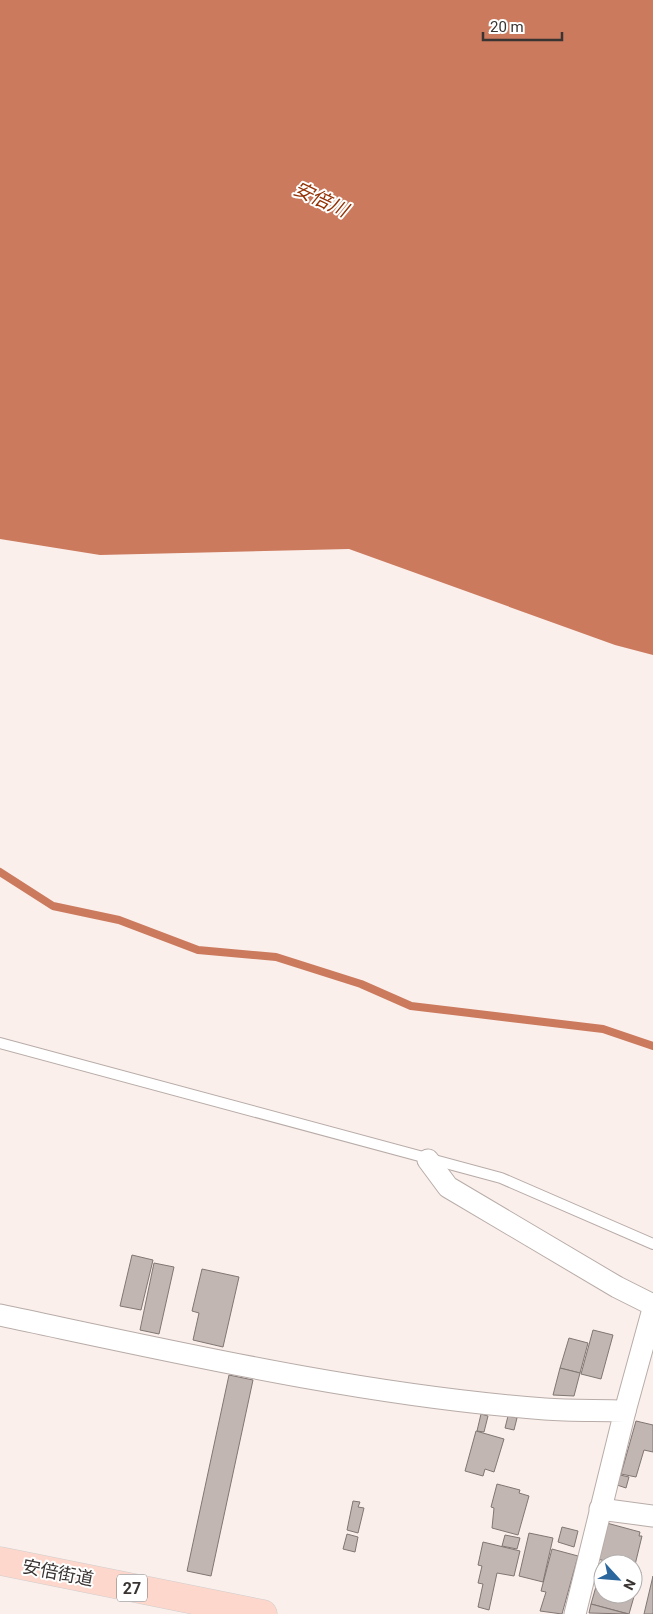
<svg xmlns="http://www.w3.org/2000/svg" width="653" height="1614" font-family="Roboto,'Noto Sans JP',sans-serif">
	<style>
		.water { fill: #cb7a5e }
		.lines { fill: none; stroke-linecap: round; stroke-linejoin: round }
		.stream { stroke: #cb7a5e; stroke-width: 8 }
		.building { fill: #c1b6b1; stroke: #807672 }
		.lane-casing { stroke: #b8aca8; stroke-width: 12 }
		.street-casing { stroke: #b8aca8; stroke-width: 23 }
		.primary-casing { stroke: #cfcece; stroke-width: 29 }
		.lane { stroke: #fff; stroke-width: 10 }
		.street { stroke: #fff; stroke-width: 21 }
		.primary { stroke: #fdd7cb; stroke-width: 28 }
		.labels { text-anchor: middle; stroke-width: 4; stroke-linejoin: round; paint-order: stroke }
		.shield { fill: #fff; stroke: #747170; stroke-width: 1 }
		.shield-label { font-size: 16px; font-weight: bold; fill: #393432 }
		.street-label { font-size: 18px; fill: #393432; stroke: #fff }
		.water-label { font-size: 19px; font-style: italic; fill: #943205; stroke: #fff }
	</style>
	<rect width="100%" height="100%" fill="#fbefeb"/>
	<polygon class="water" points="0,0 653,0 653,655 615,645 349,549 100,555 0,539"/>
	<g class="lines">
		<polyline class="stream" points="0,872 53,906 119,920 198,950 276,957 361,984 411,1006 603,1029 653,1046"/>
	</g>
	<g class="building">
		<polygon points="132,1255 153,1260 141,1310 120,1306"/>
		<polygon points="154,1263 174,1267 159,1334 140,1330"/>
		<polygon points="202,1269 239,1277 223,1347 193,1340 199,1313 192,1311"/>
		<polygon points="593,1330 613,1335 601,1379 581,1374"/>
		<polygon points="569,1338 588,1343 580,1373 560,1368"/>
		<polygon points="560,1368 580,1373 574,1396 553,1395"/>
		<polygon points="229,1375 253,1380 211,1576 187,1571"/>
		<polygon points="481,1414 488,1416 484,1432 477,1431"/>
		<polygon points="508,1416 517,1418 514,1430 505,1428"/>
		<polygon points="636,1421 653,1425 653,1452 644,1450 636,1477 621,1474"/>
		<polygon points="476,1431 504,1439 494,1472 485,1469 483,1476 465,1471"/>
		<polygon points="620,1475 629,1477 626,1488 617,1485"/>
		<polygon points="497,1484 520,1490 519,1493 529,1496 518,1535 492,1528 494,1508 491,1507"/>
		<polygon points="353,1501 360,1502 358,1507 364,1508 358,1533 347,1530"/>
		<polygon points="603,1522 640,1532 639,1536 642,1536 634,1569 633,1564 616,1564 594,1558"/>
		<polygon points="562,1527 578,1531 574,1547 558,1542"/>
		<polygon points="529,1533 553,1538 543,1582 519,1576"/>
		<polygon points="347,1534 358,1537 355,1552 343,1549"/>
		<polygon points="505,1535 520,1538 517,1549 502,1546"/>
		<polygon points="483,1542 520,1551 514,1576 497,1573 489,1610 478,1607 483,1584 478,1583 482,1566 478,1565"/>
		<polygon points="552,1549 578,1556 562,1614 540,1611 546,1592 541,1591"/>
		<polygon points="603,1562 610,1564 603,1564 603,1594 633,1594 633,1570 641,1572 629,1614 591,1604"/>
		<polygon points="653,1576 653,1614 644,1614"/>
		<polygon points="591,1604 628,1614 589,1613"/>
	</g>
	<g class="lines">
		<g class="lane-casing">
			<polyline id="lane" points="0,1043 501,1178 653,1244"/>
		</g>
		<g class="street-casing">
			<g id="street">
				<polyline points="428,1160 448,1187 617,1287 653,1305"/>
				<path d="M 0,1315 C 180,1353 361,1395 545,1409 C 571,1411 598,1410 625,1411 L 575,1614"/>
				<polyline points="625,1411 653,1309"/>
				<polyline points="600,1509 653,1516"/>
			</g>
		</g>
		<g class="primary-casing">
			<polyline id="primary" points="0,1561 263,1614"/>
		</g>
		<use href="#lane" class="lane"/>
		<use href="#street" class="street"/>
		<use href="#primary" class="primary"/>
	</g>
	<g class="labels">
		<rect class="shield" x="117" y="1574.5" width="30" height="27" rx="4"/>
		<g class="shield-label">
			<text x="132" y="1594">27</text>
		</g>
		<g class="street-label">
			<text transform="translate(58 1573) rotate(11)" y="6">安倍街道</text>
		</g>
		<g class="water-label">
			<text transform="translate(321 199) rotate(25)" y="7">安倍川</text>
		</g>
	</g>
	<g transform="translate(618 1579) rotate(116)"><circle r="24" fill="#ffffff" stroke="#b0aead"/>
	<path d="M0-4L9 19L0 12L-9 19Z" fill="#2b669d"/>
	<text y="-8" font-size="14" font-weight="bold" text-anchor="middle" fill="#393432">N</text>
	</g>
	<path d="M483 32v8h79v-8" fill="none" stroke="#393432" stroke-width="2.5"/>
	<text x="490" y="32" font-size="15" fill="#393432" stroke="#ffffff" stroke-width="4" paint-order="stroke">20 m</text>
</svg>
